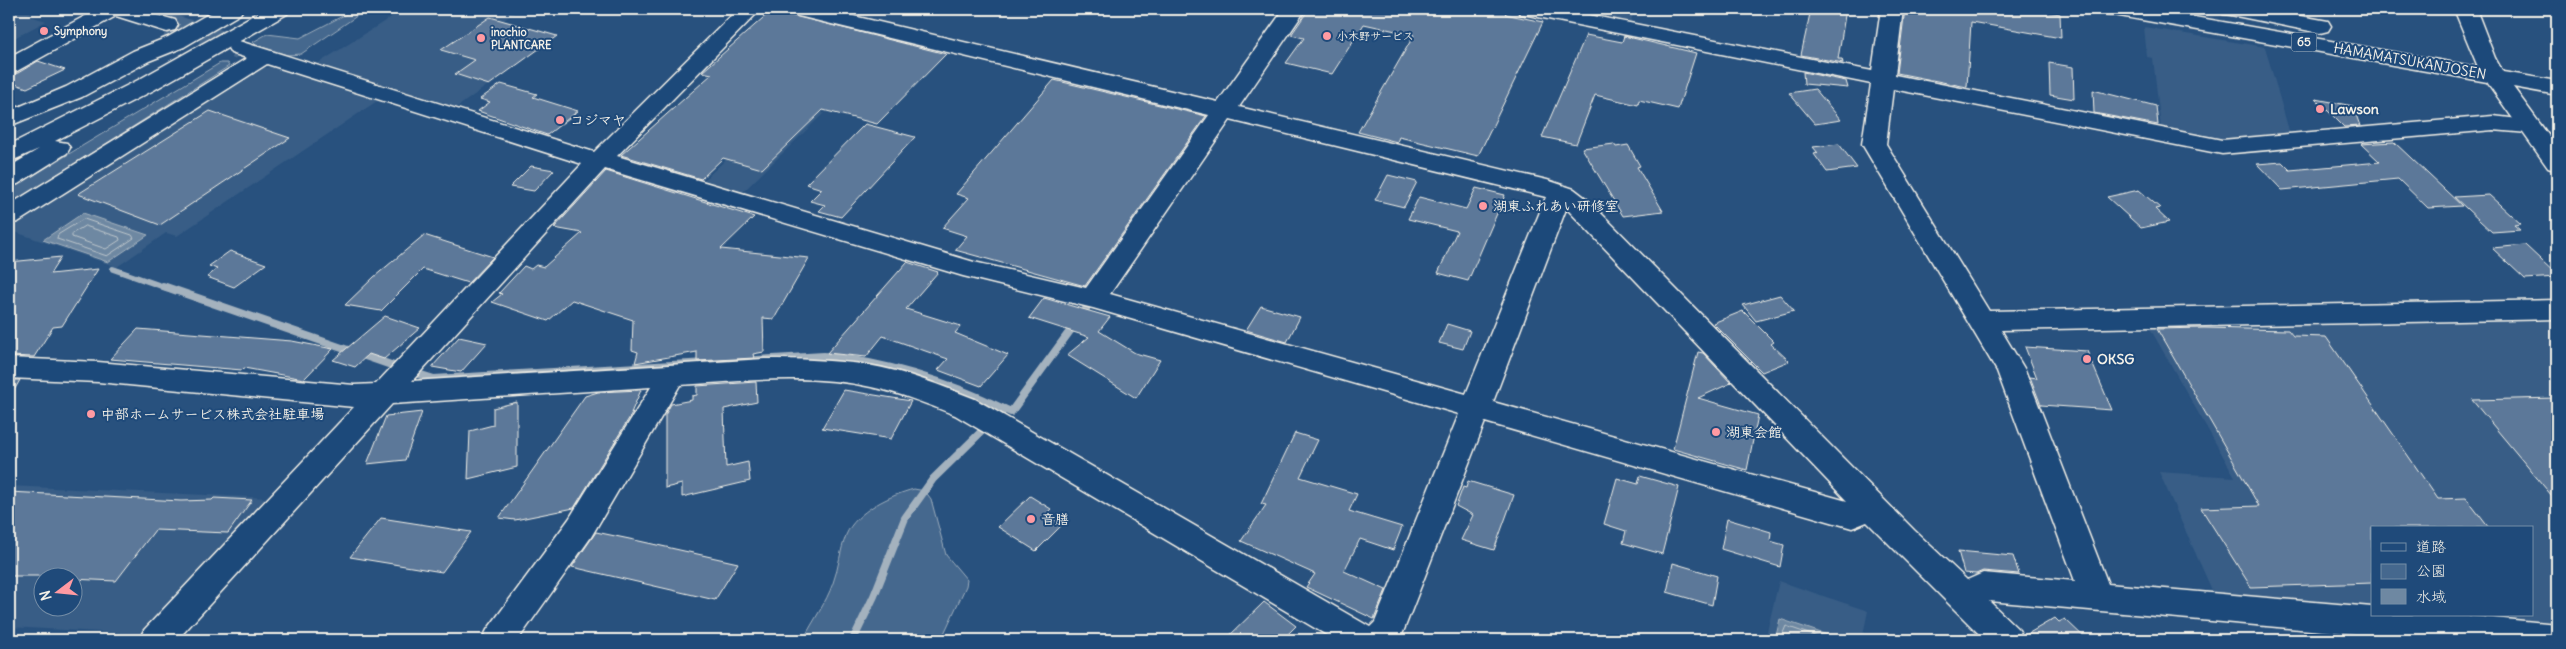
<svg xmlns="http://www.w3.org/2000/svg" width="2566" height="649" font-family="Delius,'Klee One',sans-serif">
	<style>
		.built { fill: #375d86; fill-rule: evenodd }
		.green { fill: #45688e; stroke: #9cacbb }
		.water { fill: #6e88a2; stroke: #a4b2be }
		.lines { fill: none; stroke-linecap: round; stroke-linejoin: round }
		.shore { stroke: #bec7cc; stroke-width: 1 }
		.stream-far1 { stroke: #a4b2be; stroke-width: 6 }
		.stream { stroke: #a4b2be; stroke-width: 8 }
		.building { fill: #5b7899; stroke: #f4f1e8 }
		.minor-tunnel { stroke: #47698e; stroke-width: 24; stroke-dasharray: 24 12; stroke-linecap: butt }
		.minor-casing { stroke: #f4f1e8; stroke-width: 3 }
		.major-casing { stroke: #f4f1e8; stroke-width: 3 }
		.highway-casing { stroke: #f4f1e8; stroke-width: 3 }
		.minor { fill: #1f4a7a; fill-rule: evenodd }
		.major { fill: #1f4a7a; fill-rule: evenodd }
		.highway { fill: #1f4a7a; fill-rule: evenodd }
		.poi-dot { fill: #ff9aa2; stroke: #1f4a7a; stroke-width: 2 }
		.labels { text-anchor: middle; stroke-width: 4; stroke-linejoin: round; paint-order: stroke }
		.far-poi-label { font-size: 11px; font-weight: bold; fill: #f4f1e8; stroke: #1f4a7a; text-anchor: start }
		.shield { fill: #1f4a7a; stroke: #b4bfc7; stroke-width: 1 }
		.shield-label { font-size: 12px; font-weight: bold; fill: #f4f1e8 }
		.street-label { font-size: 14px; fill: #f4f1e8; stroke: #1f4a7a }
		.poi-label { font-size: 14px; font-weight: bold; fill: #f4f1e8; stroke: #1f4a7a; text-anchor: start }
	</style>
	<rect width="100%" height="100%" fill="#28517e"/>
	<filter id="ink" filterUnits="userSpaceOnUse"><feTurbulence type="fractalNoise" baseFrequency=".02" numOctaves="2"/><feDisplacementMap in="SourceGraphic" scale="10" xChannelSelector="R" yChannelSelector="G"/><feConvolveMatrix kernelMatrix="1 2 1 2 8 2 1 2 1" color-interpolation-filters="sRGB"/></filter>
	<g filter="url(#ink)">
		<g class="built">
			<polygon points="9,9 36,9 27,15 46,21 9,41"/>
			<polygon points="404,9 519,9 504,20 558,35 456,108 317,64"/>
			<polygon points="1552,9 1635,9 1630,24"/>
			<polygon points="2144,27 2265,47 2290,134 2219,141 2161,129 2153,58 2147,57"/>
			<polygon points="271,67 377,101 177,236 166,233 117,267 9,230 9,223 251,70"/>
			<polygon points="786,103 824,113 743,192 704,180"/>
			<polygon points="2557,317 2557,629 2400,615 2532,615 2532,528 2372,528 2372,613 2216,599 2159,472 2235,477 2148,325"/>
			<path d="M 9,486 L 272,498 L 150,629 L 138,634 L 9,627 ZM 42,576 L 72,576 L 72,606 L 42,606 Z"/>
			<polygon points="1779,581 1868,611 1862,640 1765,640"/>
		</g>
		<g class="green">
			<polygon points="356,9 367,9 301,54 287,55 256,45 253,42 267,34 300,38"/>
			<polygon points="220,63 227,63 229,66 9,205 9,190"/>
			<path d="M 914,489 L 925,491 L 931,499 L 946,555 L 967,580 L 966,586 L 941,640 L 803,640 C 813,621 826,603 833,583 C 839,567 840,550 846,535 C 856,511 891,495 914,489 Z"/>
		</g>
		<g class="water">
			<polygon points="83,213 148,235 108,262 43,240"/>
			<polygon points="1780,619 1842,640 1775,640"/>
		</g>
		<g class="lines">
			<g class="shore">
				<polygon points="84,219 132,235 134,238 107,256 57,239 58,235"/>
				<polygon points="85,226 119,237 120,240 106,249 72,237 72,234"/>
				<polyline points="1780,640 1786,626 1826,640"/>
			</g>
			<polyline class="stream-far1" points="113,269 167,288"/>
			<g class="stream">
				<polyline points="163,286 394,366"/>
				<path d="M 418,374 L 434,379 L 824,356 C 888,363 946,381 1004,409 L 1003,411"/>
				<polyline points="1004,409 1011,412 1086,309"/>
				<polyline points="853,640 874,596 905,518 933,479 982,431"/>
			</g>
		</g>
		<g class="building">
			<polygon points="1309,9 1493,9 1507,12 1505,14 1543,22 1478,156 1399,137 1397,142 1358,132 1414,35 1364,24 1332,74 1286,63 1304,38 1291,35"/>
			<polygon points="1811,9 1846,9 1838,59 1842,59 1843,63 1801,55"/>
			<polygon points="1905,9 2030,9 2060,14 2061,38 1971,22 1967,87 1897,73"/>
			<polygon points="772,10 946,54 877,124 823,110 762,169 723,158 701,179 621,155 712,74 702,72"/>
			<polygon points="490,17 557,36 489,85 455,74 475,60 441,50"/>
			<polygon points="1586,35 1622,42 1624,36 1696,53 1678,109 1639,100 1638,105 1595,95 1576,144 1542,137"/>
			<polygon points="38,61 65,70 27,88 9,82 9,75 18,73"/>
			<polygon points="2049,63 2073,67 2074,99 2050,95"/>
			<polygon points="1803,72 1846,81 1848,88 1804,84"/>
			<polygon points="1054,80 1206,116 1085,286 955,250 967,236 942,228 969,198 956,194"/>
			<polygon points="501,84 537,94 533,97 578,111 547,135 478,111 490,102 480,99"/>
			<polygon points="1815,89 1841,120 1815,124 1789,93"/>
			<polygon points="2093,90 2156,106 2158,125 2094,113"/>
			<polygon points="2316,99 2353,106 2360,126 2344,127"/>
			<polygon points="210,111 290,138 160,225 78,194"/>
			<polygon points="865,124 915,137 841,217 819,211 825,205 810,201 822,189 806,184"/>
			<polygon points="2394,142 2462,206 2428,208 2398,179 2282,190 2257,164 2282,162 2290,170 2380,162 2361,144"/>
			<polygon points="1614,144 1616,147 1628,145 1640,166 1637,167 1663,211 1623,216 1582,148"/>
			<polygon points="1839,144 1857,168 1827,172 1814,154 1818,153 1813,147"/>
			<polygon points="531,166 554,170 534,191 510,187"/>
			<polygon points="606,171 754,217 721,249 809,258 774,319 763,318 764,352 753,354 754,358 697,361 697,352 635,363 638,352 632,350 633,320 572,300 548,321 492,302 502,294 499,293 524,266 531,269 536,265 544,267 582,233 554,228"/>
			<polygon points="1388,175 1417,182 1404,207 1375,200"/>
			<polygon points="1476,188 1505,195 1468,281 1438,273 1457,231 1408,219 1419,197 1466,209"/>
			<polygon points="2139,190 2160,208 2155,209 2169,222 2141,228 2107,197"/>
			<polygon points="2489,195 2521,224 2514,225 2520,230 2492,232 2454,197"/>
			<polygon points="424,235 493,257 468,283 423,269 381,311 345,305 374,277"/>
			<polygon points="2525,245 2557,275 2557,277 2525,279 2492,248"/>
			<polygon points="230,251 266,264 234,287 207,277 217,269 209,266"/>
			<polygon points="61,257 50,274 98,269 62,326 53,327 34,357 9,356 9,262"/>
			<polygon points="907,262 938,272 906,309 961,326 955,333 1008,355 981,386 938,370 948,359 883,336 866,357 827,353"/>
			<polygon points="1780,295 1794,311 1756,321 1743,305"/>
			<polygon points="1044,298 1110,317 1099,331 1135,353 1160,360 1136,398 1067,355 1089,337 1029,318"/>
			<polygon points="1261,306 1300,317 1287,342 1246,330"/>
			<polygon points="1743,311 1774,342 1771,344 1789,361 1762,372 1713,323"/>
			<polygon points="385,316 420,328 384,359 369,354 355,367 333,360"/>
			<polygon points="1447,324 1470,331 1463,349 1439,343"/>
			<polygon points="2204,328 2288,330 2293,336 2326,337 2438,499 2466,498 2489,528 2372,528 2372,583 2251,587 2201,508 2259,506 2157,329"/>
			<polygon points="138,329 292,341 333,349 304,379 244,368 242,370 110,359"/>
			<polygon points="459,337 487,343 461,372 432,367"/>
			<polygon points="2025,347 2087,351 2112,410 2041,405 2030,377 2037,378"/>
			<polygon points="1698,352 1703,353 1731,383 1698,398 1758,415 1747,470 1673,449"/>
			<polygon points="9,380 20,380 9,399"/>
			<polygon points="756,382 757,402 724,409 726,467 748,462 750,481 682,497 682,484 665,488 665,415 671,404 692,400 692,396 697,395 697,386"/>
			<polygon points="641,390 631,413 633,412 574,508 515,520 499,518 585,396 598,392"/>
			<polygon points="844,390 911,401 891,439 822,428"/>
			<polygon points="2557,398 2557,502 2472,400"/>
			<polygon points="517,402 517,467 468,479 470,431 493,425 493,408"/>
			<polygon points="422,412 405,460 367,464 386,416"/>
			<polygon points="1295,433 1318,440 1300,477 1357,494 1349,511 1402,527 1393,550 1360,539 1344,571 1386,590 1374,619 1306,587 1315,574 1241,541 1266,505 1261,504"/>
			<polygon points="1640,476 1679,487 1662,554 1623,543 1626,531 1604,524 1617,478 1638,484"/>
			<polygon points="1468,481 1514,495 1494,550 1461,540 1473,515 1456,506 1463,487 1466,488"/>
			<polygon points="9,492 181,501 212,500 214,498 252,500 228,533 155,530 116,581 72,579 72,576 9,576"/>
			<polygon points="1030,496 1051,509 1046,514 1063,524 1036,551 998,527"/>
			<polygon points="381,518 471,532 442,572 350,557"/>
			<polygon points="1727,519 1771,532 1770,541 1784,545 1780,567 1721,549"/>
			<polygon points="596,532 639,541 738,563 715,600 572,567"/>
			<polygon points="1958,551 2013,556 2019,574 1983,571 1976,574 1964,573"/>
			<polygon points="1673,563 1717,576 1712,605 1667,592"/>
			<polygon points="1264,602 1296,626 1282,640 1225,640"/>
			<polygon points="2055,618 2059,622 2065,619 2087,640 2026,640 2024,636"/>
		</g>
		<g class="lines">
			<polyline class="minor-tunnel" points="167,25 239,48"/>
			<g class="minor-casing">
				<g id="minor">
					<polygon points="98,9 136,9 175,20 178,25 175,30 167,32 116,16 17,71 9,73 9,57"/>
					<path d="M 738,9 L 761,9 L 617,156 L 974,262 L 1086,288 L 1209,115 L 790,14 L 787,9 L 824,9 L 1218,102 L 1284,9 L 1306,9 L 1239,107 L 1547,180 L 1574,189 L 1587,199 L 1914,530 L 1967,580 L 1983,573 L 2075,581 L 1997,371 L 1862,144 L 1871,84 L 1528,15 L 1520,14 L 1517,9 L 1559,9 L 1872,71 L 1881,9 L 1903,9 L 1895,75 L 2222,140 L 2493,116 L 2536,121 L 2540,126 L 2536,131 L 2528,133 L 2493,130 L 2222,154 L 1893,89 L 1886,144 L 1989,311 L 2557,300 L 2557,319 L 2001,330 L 2025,370 L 2108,584 L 2372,607 L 2372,615 L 2462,615 L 2557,624 L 2557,640 L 2422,640 L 1989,601 L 2019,630 L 2024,640 L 1985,640 L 1867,522 L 1852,528 L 1485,422 L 1400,640 L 1335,640 L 955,415 C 927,404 900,393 871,387 C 809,373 743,381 680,385 L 591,537 L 518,640 L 482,640 L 487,630 L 569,519 L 651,387 L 392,404 L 177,640 L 139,640 L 144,630 L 354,407 L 98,382 L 9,378 L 9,358 L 98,362 L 354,385 L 376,384 L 582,164 L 267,64 L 18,222 L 9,224 L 9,205 L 247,58 L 231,53 L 228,48 L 231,43 L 239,41 L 594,152 ZM 1230,120 L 1546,197 L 1466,394 L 1110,294 ZM 605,169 L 963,276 L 1093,308 L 1459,414 L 1375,622 L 1370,627 L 975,399 C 941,386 905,371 868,365 C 834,360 799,359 764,359 L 412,381 ZM 1566,209 L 1569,211 L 1847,501 L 1493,402 Z"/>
				</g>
			</g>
			<g class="major-casing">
				<g id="major">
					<polygon points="2103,9 2149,9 2478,67 2454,9 2476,9 2495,58 2503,72 2557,81 2557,95 2513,87 2557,147 2557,171 2548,168 2487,82 2114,15 2106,14"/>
					<polygon points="2220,9 2263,9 2328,21 2331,26 2328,31 2320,33 2231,15 2223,14"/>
				</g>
			</g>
			<g class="highway-casing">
				<g id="highway">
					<polygon points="217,9 243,9 240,14 184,47 149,61 82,97 9,126 9,111 66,87 133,51 168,37"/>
					<polygon points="264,9 290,9 287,14 154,90 55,141 67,143 70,148 67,153 18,184 9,186 9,167 39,149 9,162 9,145 138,80"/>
				</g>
			</g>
			<use href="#minor" class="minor"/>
			<use href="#major" class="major"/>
			<use href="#highway" class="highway"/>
		</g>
	</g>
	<g class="poi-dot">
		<circle cx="44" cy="31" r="5"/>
		<circle cx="1327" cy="36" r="5"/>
		<circle cx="481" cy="38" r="5"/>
		<circle cx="2320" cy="109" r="5"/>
		<circle cx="560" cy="120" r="5"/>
		<circle cx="1483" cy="206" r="5"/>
		<circle cx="2087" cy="359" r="5"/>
		<circle cx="91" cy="414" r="5"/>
		<circle cx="1716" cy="432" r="5"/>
		<circle cx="1031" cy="519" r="5"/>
	</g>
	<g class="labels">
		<g class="far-poi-label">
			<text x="54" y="35">Symphony</text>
			<text x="491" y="36">inochio<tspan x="491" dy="13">PLANTCARE</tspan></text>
			<text x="1337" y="40">小木野サービス</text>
		</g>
		<rect class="shield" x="2291.5" y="32.5" width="25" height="19" rx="4"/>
		<g class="shield-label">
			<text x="2304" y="46">65</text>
		</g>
		<g class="street-label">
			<text transform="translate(2410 61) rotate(10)" y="5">HAMAMATSUKANJOSEN</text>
		</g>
		<g class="poi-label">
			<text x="2330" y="114">Lawson</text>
			<text x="570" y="125">コジマヤ</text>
			<text x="1493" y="211">湖東ふれあい研修室</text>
			<text x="2097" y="364">OKSG</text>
			<text x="101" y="419">中部ホームサービス株式会社駐車場</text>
			<text x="1726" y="437">湖東会館</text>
			<text x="1041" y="524">音膳</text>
		</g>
	</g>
	<rect width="2566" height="649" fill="none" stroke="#1f4a7a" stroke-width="30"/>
	<rect x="15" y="15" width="2536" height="619" fill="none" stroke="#f4f1e8" stroke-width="2" filter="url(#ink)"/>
	<rect x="2371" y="526" width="162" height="90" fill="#1f4a7a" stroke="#748da6"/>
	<rect x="2381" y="543" width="25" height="8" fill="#1f4a7a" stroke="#748da6"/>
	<text x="2416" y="552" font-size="15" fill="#f4f1e8">道路</text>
	<rect x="2381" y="564" width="25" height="15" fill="#45688e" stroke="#748da6"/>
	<text x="2416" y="576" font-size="15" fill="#f4f1e8">公園</text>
	<rect x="2381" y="589" width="25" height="15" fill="#6e88a2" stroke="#748da6"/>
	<text x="2416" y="602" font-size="15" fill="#f4f1e8">水域</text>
	<g transform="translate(58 592) rotate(254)"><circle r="24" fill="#1f4a7a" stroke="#748da6"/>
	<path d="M0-4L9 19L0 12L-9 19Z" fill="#ff9aa2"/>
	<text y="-8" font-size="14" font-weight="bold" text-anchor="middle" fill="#f4f1e8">N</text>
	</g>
</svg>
